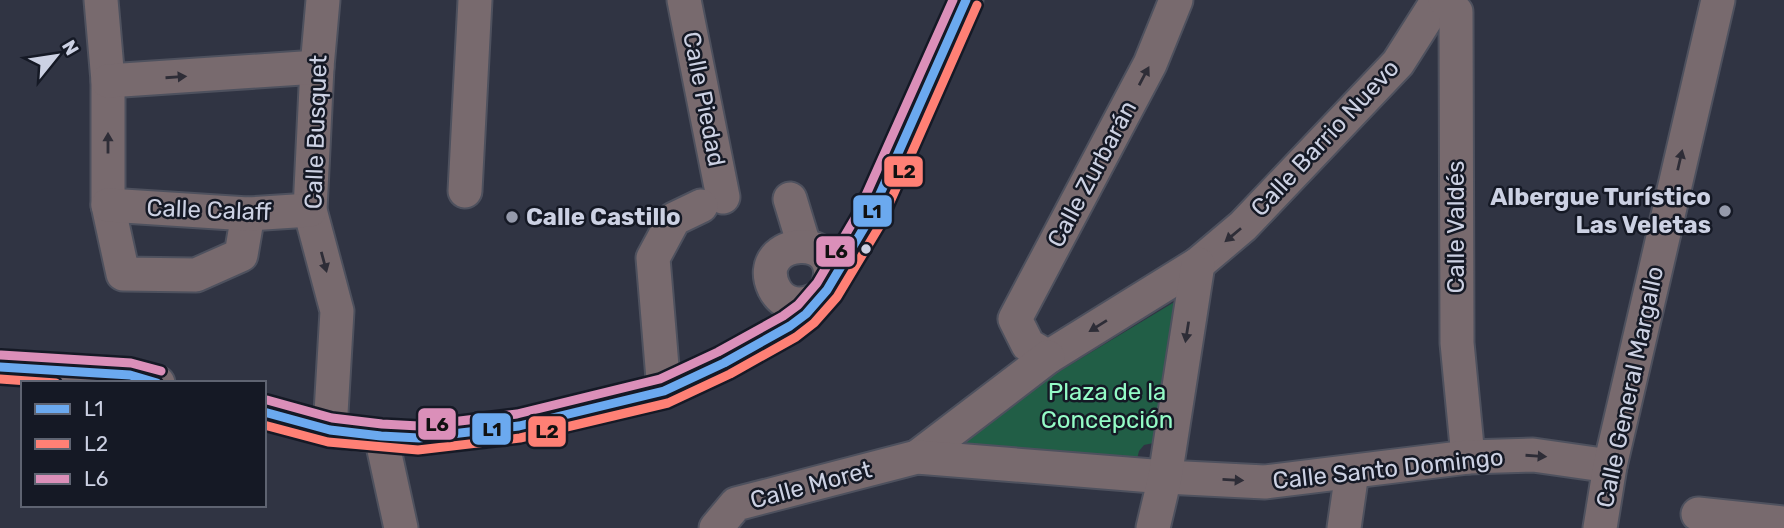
<svg xmlns="http://www.w3.org/2000/svg" width="1784" height="528" font-family="Rubik,sans-serif">
	<style>
		.green { fill: #215e46 }
		.lines { fill: none; stroke-linecap: round; stroke-linejoin: round }
		.minor-casing { stroke: #4e515e; stroke-width: 37 }
		.minor { stroke: #786a6e; stroke-width: 33 }
		.bus-1-casing { stroke: #151925; stroke-width: 14 }
		.bus-2-casing { stroke: #151925; stroke-width: 14 }
		.bus-3-casing { stroke: #151925; stroke-width: 14 }
		.bus-1 { stroke: #6ba9ef; stroke-width: 9 }
		.bus-2 { stroke: #ff8075; stroke-width: 9 }
		.bus-3 { stroke: #db8fb9; stroke-width: 9 }
		.oneway { fill: #2e2d37 }
		.poi-dot { fill: #959aab; stroke: #151925; stroke-width: 2.5 }
		.bus-dot { fill: #ccd1e3; stroke: #151925; stroke-width: 2.5 }
		.labels { text-anchor: middle; stroke-width: 5; stroke-linejoin: round; paint-order: stroke }
		.street-label { font-size: 24px; fill: #ccd1e3; stroke: #151925 }
		.poi-label { font-size: 24px; font-weight: bold; fill: #ccd1e3; stroke: #151925; text-anchor: end }
		.park-label { font-size: 24px; fill: #94fbc6; stroke: #151925 }
		.line-badge { stroke: #151925; stroke-width: 2.5 }
		.pale-badge-label { font-size: 19px; text-anchor: middle; font-weight: bold; fill: #111 }
	</style>
	<rect width="100%" height="100%" fill="#303443"/>
	<polygon class="green" points="1186,295 1158,442 1144,445 1139,451 1137,459 917,457"/>
	<g class="lines">
		<g class="minor-casing">
			<g id="minor">
				<polyline points="101,0 108,81 108,205 123,274 196,275 241,255 248,214"/>
				<polyline points="323,0 317,67 310,210 337,311 330,430"/>
				<polyline points="684,0 723,197"/>
				<polyline points="1176,0 1150,64 1015,319 1028,345 1048,357 1198,264 1243,226 1398,63 1438,0"/>
				<polyline points="1445,0 1456,12 1457,343 1468,457"/>
				<polyline points="108,81 317,67"/>
				<polyline points="465,191 475,0"/>
				<polyline points="790,199 804,245"/>
				<polyline points="108,205 248,214 310,210"/>
				<path d="M 821,297 C 805,307 784,308 774,288 C 750,237 850,228 827,290"/>
				<polyline points="0,367 130,375 158,383"/>
				<polyline points="664,391 653,258 674,219 701,206"/>
				<polyline points="264,412 330,430 381,436 419,438 519,426 664,391 724,363 790,326 806,314 827,290 868,221 966,0"/>
				<polyline points="381,436 401,528"/>
				<polyline points="917,457 1048,357"/>
				<polyline points="1698,514 1784,523"/>
				<polyline points="716,528 736,504 917,457 1165,477 1265,482 1468,457 1533,455 1610,466"/>
				<polyline points="1153,528 1165,477 1198,264"/>
				<polyline points="1344,528 1352,472"/>
				<polyline points="1600,528 1610,466 1718,0"/>
			</g>
		</g>
		<use href="#minor" class="minor"/>
		<g class="bus-1-casing">
			<g id="bus-1">
				<polyline points="0,367 130,375 157,383"/>
				<polyline points="264,412 330,430 381,436 419,438 519,426 664,391 724,363 790,326 806,314 827,290 868,221 966,0"/>
			</g>
		</g>
		<g class="bus-2-casing">
			<g id="bus-2">
				<polyline points="0,379 56,383"/>
				<polyline points="264,425 328,442 418,450 520,438 668,403 730,374 796,337 814,323 837,297 879,227 977,5"/>
			</g>
		</g>
		<g class="bus-3-casing">
			<g id="bus-3">
				<polyline points="1,355 131,363 161,371"/>
				<polyline points="267,400 332,418 382,424 419,426 517,414 660,379 718,352 783,316 798,305 817,283 857,215 953,0"/>
			</g>
		</g>
		<use href="#bus-1" class="bus-1"/>
		<use href="#bus-2" class="bus-2"/>
		<use href="#bus-3" class="bus-3"/>
	</g>
	<defs><path id="oneway-solid" d="M-6-.8H1V-3.2L6.5 0L1 3.2V.8H-6Z" transform="scale(1.75)"/></defs>
	<g class="oneway">
		<use href="#oneway-solid" transform="translate(1144 76) rotate(-62)"/>
		<use href="#oneway-solid" transform="translate(176 77) rotate(-4)"/>
		<use href="#oneway-solid" transform="translate(108 143) rotate(-90)"/>
		<use href="#oneway-solid" transform="translate(1680 160) rotate(-77)"/>
		<use href="#oneway-solid" transform="translate(1233 235) rotate(140)"/>
		<use href="#oneway-solid" transform="translate(324 262) rotate(75)"/>
		<use href="#oneway-solid" transform="translate(1098 326) rotate(148)"/>
		<use href="#oneway-solid" transform="translate(1187 332) rotate(99)"/>
		<use href="#oneway-solid" transform="translate(1536 456) rotate(4)"/>
		<use href="#oneway-solid" transform="translate(1233 480) rotate(3)"/>
	</g>
	<g class="poi-dot">
		<circle cx="1725" cy="211" r="7"/>
		<circle cx="512" cy="217" r="7"/>
	</g>
	<circle class="bus-dot" cx="866" cy="249" r="6"/>
	<g class="labels">
		<g class="street-label">
			<text transform="translate(704 99) rotate(79)" y="8">Calle Piedad</text>
			<text transform="translate(316 132) rotate(-88)" y="8">Calle Busquet</text>
			<text transform="translate(1325 138) rotate(-47)" y="8">Calle Barrio Nuevo</text>
			<text transform="translate(1092 174) rotate(-62)" y="8">Calle Zurbarán</text>
			<text transform="translate(209 210) rotate(2)" y="8">Calle Calaff</text>
			<text transform="translate(1456 227) rotate(-90)" y="8">Calle Valdés</text>
			<text transform="translate(1630 387) rotate(-78)" y="8">Calle General Margallo</text>
			<text transform="translate(1388 469) rotate(-6)" y="8">Calle Santo Domingo</text>
			<text transform="translate(811 485) rotate(-15)" y="8">Calle Moret</text>
		</g>
		<g class="poi-label">
			<text x="1711" y="205">Albergue Turístico<tspan x="1711" dy="28">Las Veletas</tspan></text>
			<text x="526" y="225" text-anchor="start">Calle Castillo</text>
		</g>
		<g class="park-label">
			<text x="1107" y="400">Plaza de la<tspan x="1107" dy="28">Concepción</tspan></text>
		</g>
	</g>
	<g class="line-badge">
		<rect x="883" y="155" width="41" height="33" rx="7" fill="#ff8075"/>
		<rect x="852" y="194" width="41" height="34" rx="7" fill="#6ba9ef"/>
		<rect x="815" y="235" width="41" height="33" rx="7" fill="#db8fb9"/>
		<rect x="417" y="407" width="40" height="34" rx="7" fill="#db8fb9"/>
		<rect x="471" y="412" width="41" height="34" rx="7" fill="#6ba9ef"/>
		<rect x="527" y="415" width="40" height="33" rx="7" fill="#ff8075"/>
	</g>
	<g class="pale-badge-label">
		<text x="904" y="178">L2</text>
		<text x="872" y="218">L1</text>
		<text x="836" y="258">L6</text>
		<text x="437" y="431">L6</text>
		<text x="492" y="436">L1</text>
		<text x="547" y="438">L2</text>
	</g>
	<rect x="21" y="381" width="245" height="126" fill="#151925" stroke="#5e6371" stroke-width="2"/>
	<rect x="35" y="404" width="35" height="10" fill="#6ba9ef" stroke="#5e6371" stroke-width="2"/>
	<text x="84" y="416" font-size="21" fill="#ccd1e3">L1</text>
	<rect x="35" y="439" width="35" height="10" fill="#ff8075" stroke="#5e6371" stroke-width="2"/>
	<text x="84" y="451" font-size="21" fill="#ccd1e3">L2</text>
	<rect x="35" y="474" width="35" height="10" fill="#db8fb9" stroke="#5e6371" stroke-width="2"/>
	<text x="84" y="486" font-size="21" fill="#ccd1e3">L6</text>
	<g transform="translate(56 56) rotate(60)" stroke="#151925" stroke-width="5" paint-order="stroke">
	<path d="M0-5L12 26L0 18L-12 26Z" fill="#ccd1e3"/>
	<text y="-10" font-size="19" font-weight="bold" text-anchor="middle" fill="#ccd1e3">N</text>
	</g>
</svg>
